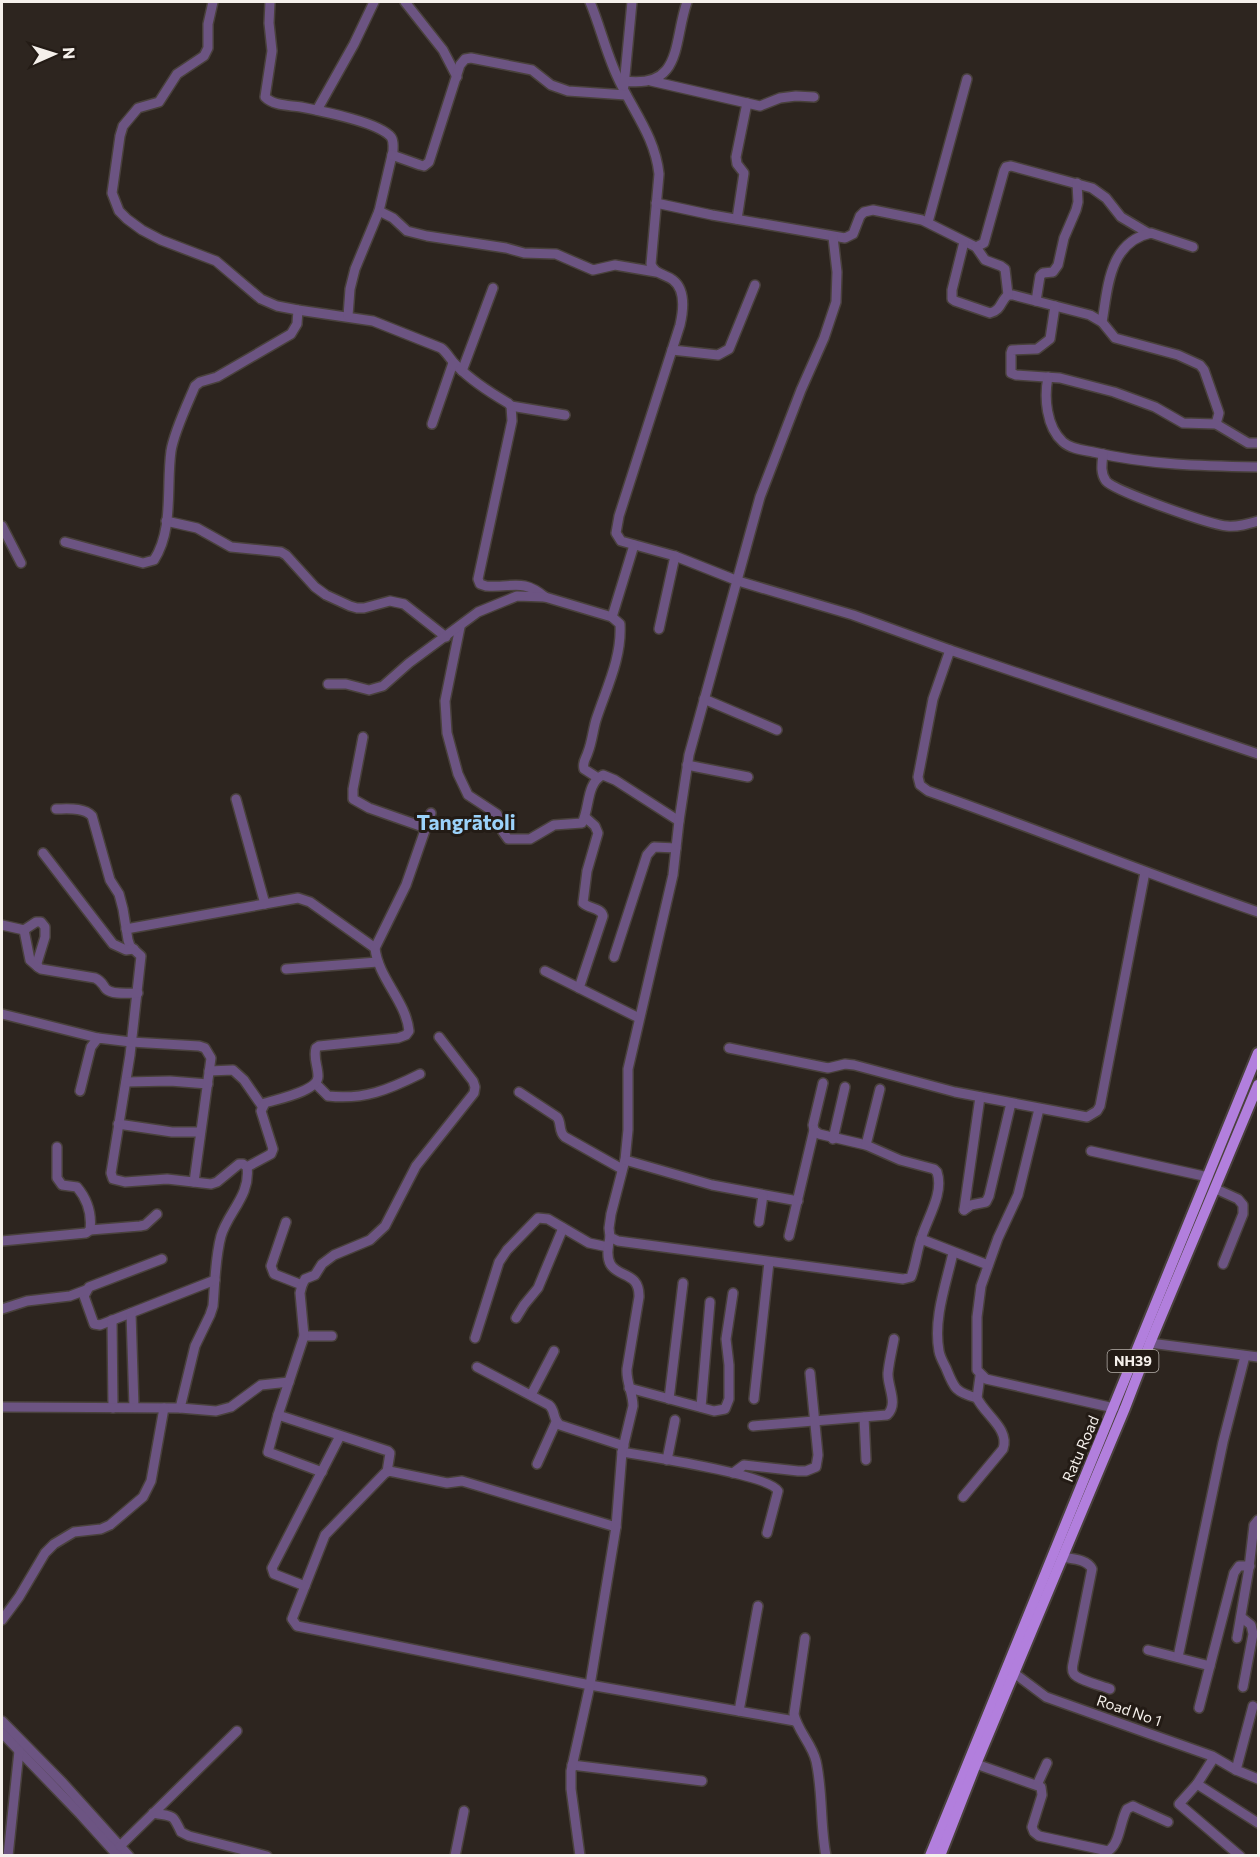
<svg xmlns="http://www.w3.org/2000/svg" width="1260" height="1857" font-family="Commissioner,sans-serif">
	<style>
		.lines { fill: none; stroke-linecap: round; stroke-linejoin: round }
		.minor-casing { stroke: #49413c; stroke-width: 12 }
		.major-casing { stroke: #49413c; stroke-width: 14 }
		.minor { stroke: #6c5482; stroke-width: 9 }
		.major { stroke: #b27fdd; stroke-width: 10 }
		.labels { text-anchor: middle; stroke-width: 6; stroke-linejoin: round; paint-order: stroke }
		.shield { fill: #231b15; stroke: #b6b0ab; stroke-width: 1.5 }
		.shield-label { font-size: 14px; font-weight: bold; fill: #f5f0eb }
		.street-label { font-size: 15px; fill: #f5f0eb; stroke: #231b15 }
		.district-label { font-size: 21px; font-weight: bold; fill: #9bd2fa; stroke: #231b15 }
	</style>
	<rect width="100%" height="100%" fill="#2d251f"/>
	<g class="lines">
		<g class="minor-casing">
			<g id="minor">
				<path d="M 213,2 L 208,24 L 208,48 L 204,56 L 177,74 L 159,102 L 138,108 L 123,126 L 120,136 L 112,193 L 119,211 L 127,219 L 142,230 L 161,240 L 216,261 L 261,299 L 277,306 L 298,310 L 373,321 L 441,348 C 448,353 450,360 457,366 C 472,381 489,392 508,403 L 511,406 L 512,421 L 478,579 L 480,584 L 486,586 C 513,588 522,578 545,597"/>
				<path d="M 270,2 L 269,23 L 272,51 L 265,97 C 274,106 289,105 301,107 C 321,111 379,122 391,137 C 394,141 393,146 393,151 L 379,211 L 355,269 L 350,289 L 348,316"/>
				<polyline points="405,2 443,50 457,77"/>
				<path d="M 590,2 C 600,26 606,52 617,76 C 632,110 655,136 659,174 L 651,264 C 654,274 665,274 673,280 C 686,290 683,312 680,325 L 619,516 L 616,533 L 621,541 L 675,556 L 738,581 L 853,615 L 950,650 L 1258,754"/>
				<path d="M 624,81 C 683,89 673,42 687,2"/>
				<polyline points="651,81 760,106 780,98 796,96 814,97"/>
				<polyline points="624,86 632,2"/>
				<polyline points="317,110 354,44 374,2"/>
				<polyline points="392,155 420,165 424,166 429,162 460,65 465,59 471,58 532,70 551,85 568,91 626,95"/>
				<polyline points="656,203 712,215 845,238 853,234 860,216 864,212 873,210 922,220 976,247 984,243 1004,171 1006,167 1011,166 1092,188 1106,198 1121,217 1148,233"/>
				<polyline points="379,211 393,218 407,231 427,236 506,248 524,253 556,254 593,270 615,265 656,272"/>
				<polyline points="737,219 744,173 737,164 736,157 747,103"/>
				<polyline points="928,222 967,79"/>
				<path d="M 964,242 L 952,290 L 952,299 L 955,301 L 990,313 C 1002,310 1000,301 1008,295 L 1013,295 L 1090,315 L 1102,322 L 1115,338 L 1178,355 L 1200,365 L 1204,370 L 1219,413 L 1216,424"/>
				<polyline points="976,247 985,260 1001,266 1005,269 1008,295"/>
				<polyline points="1036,301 1040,276 1043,273 1053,272 1058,265 1064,238 1076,210 1078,202 1077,183"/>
				<polyline points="1055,306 1050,339 1037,349 1012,350 1011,353 1011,373 1016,375 1060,378 1114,392 1155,407 1183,423 1216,424 1248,443 1258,443"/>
				<path d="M 1102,322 C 1108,287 1109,242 1151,233 L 1193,247"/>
				<polyline points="672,350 718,355 729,349 755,285"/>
				<polyline points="462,371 493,288"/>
				<path d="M 1048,377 C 1044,397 1046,427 1063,442 C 1071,449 1083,450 1093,452 C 1148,465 1203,466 1258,467"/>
				<polyline points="511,406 565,415"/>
				<polyline points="432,424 453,363"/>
				<path d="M 1103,454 C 1102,463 1100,473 1106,481 C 1114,491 1211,525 1227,526 C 1238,527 1248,524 1258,521"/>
				<polyline points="166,521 197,528 231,547 281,552 286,555 315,587 326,595 350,606 357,608 364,608 390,601 404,604 446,637"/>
				<polyline points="2,526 21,563"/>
				<path d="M 65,542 L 143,563 L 154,560 C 174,529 166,487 171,451 C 174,432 187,405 195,386 L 200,382 L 217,377 L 291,334 L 297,324 L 298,310"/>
				<path d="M 460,627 L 445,701 L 447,733 L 458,774 L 468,795 L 497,814 L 503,832 L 508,839 L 530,839 L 554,825 L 582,823 C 590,808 586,783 603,775 L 615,780 L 679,821"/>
				<polyline points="659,629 675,556"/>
				<path d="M 950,650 L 933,699 L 918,777 L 920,785 L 928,791 C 1039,830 1147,874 1258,912"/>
				<polyline points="328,684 346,684 369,690 383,686 409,663 478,612 517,596 545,597 612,617"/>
				<polyline points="704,699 777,730"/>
				<polyline points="363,737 353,789 353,799 369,808 426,828"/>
				<polyline points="687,765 748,777"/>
				<path d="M 598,778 L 584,769 C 582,762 586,759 588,752 C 592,742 593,730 596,720 C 606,689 622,658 620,624 L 612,617 L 634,545"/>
				<polyline points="236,799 265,904"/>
				<path d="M 56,809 C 67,809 84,807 92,816 L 110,880 L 119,894 L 123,909 L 128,940 L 130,946 L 141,956 L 130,1055 L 111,1173 L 113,1179 L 125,1182 L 167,1179 L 211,1184 L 217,1182 L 239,1164 L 243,1164 L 247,1167 C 251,1195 228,1212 221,1236 C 215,1258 215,1283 213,1306 L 210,1315 L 195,1346 L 180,1408"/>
				<polyline points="43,853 113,944 126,950 134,949"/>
				<path d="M 2,925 L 24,930 L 36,922 L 41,922 L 45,927 L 45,937 L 37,963 L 38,967 L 41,969 L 95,978 C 102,981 102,984 106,989 C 112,995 129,993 138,993"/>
				<polyline points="126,929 298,898 310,902 375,948"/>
				<polyline points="24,930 30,960 38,967"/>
				<polyline points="614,957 647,855 654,847 676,848"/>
				<polyline points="286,969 378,962"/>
				<polyline points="545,971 639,1018"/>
				<path d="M 579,988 L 603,916 C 601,907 589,909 583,903 L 587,871 L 598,833 L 595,826 L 585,817"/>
				<polyline points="2,1014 98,1038"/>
				<polyline points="729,1048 828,1068 845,1064 854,1065 955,1092 1087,1117 1097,1111 1100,1106 1145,872"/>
				<polyline points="209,1071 233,1070 244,1080 262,1106"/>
				<polyline points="126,1082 170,1081 208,1084"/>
				<path d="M 823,1083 L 813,1125 L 814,1130 L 819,1134 L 866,1145 L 900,1160 L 934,1169 L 937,1172 C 944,1193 928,1217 922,1236 C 917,1249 916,1264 911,1277 L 903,1279 L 618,1241 L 610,1237 L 609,1228 L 611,1214 L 625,1160 L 628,1130 L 628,1069 L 673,875 L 679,821 L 689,755 L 760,497 L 801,390 L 824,338 L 836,302 L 837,272 L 833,237"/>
				<path d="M 316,1084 L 328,1096 C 364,1100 388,1090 420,1074"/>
				<polyline points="80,1091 91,1047 98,1038 131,1042 199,1046 205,1048 211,1058 194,1182"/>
				<path d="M 519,1092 L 557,1117 C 562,1123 558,1132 565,1137 L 622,1169"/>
				<polyline points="1039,1109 1018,1195 998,1238 981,1286 977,1317 977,1370 986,1379 1114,1408"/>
				<polyline points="118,1124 172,1132 200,1132"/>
				<polyline points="833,1139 845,1087"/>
				<polyline points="866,1145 880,1089"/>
				<polyline points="1091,1151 1208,1177"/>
				<polyline points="625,1160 712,1185 798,1201"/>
				<path d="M 247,1167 L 271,1154 L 273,1149 L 261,1111 L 265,1103 C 278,1099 319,1091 318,1076 C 318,1066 313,1058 316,1048 L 319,1046 L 398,1038 L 406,1035 L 409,1031 C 406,1001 378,978 375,948 L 406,885 L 431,813"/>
				<polyline points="1216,1189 1238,1199 1243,1205 1243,1214 1223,1264"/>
				<polyline points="964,1210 971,1205 986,1202 989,1196 1011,1103"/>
				<polyline points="964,1210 980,1097"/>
				<polyline points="286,1222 271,1266 274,1274 302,1285"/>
				<polyline points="759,1222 763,1195"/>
				<polyline points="90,1230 140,1226 145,1225 157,1214"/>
				<polyline points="789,1236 814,1130"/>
				<polyline points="921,1239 988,1265"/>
				<path d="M 2,1241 L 86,1233 L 90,1230 C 92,1214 87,1199 77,1187 L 62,1185 L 57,1178 L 57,1147"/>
				<path d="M 953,1253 C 946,1284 933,1319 939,1351 C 940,1357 943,1362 946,1368 C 954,1388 955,1392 977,1398"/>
				<polyline points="162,1259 89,1287 84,1296 94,1324 100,1325 215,1280"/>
				<polyline points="2,1309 27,1301 70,1296 86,1290"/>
				<polyline points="131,1313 134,1407"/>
				<polyline points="516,1318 524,1305 538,1288 563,1228"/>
				<polyline points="112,1320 113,1408"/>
				<polyline points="304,1336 332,1336"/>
				<polyline points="475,1338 499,1262 507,1250 538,1218 548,1219 589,1243 608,1247"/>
				<polyline points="1150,1343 1258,1357"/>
				<path d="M 477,1367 L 549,1405 C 556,1411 552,1419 560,1425 L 624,1446"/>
				<polyline points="629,1388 714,1411 725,1409 729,1399 729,1365 726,1339 733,1293"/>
				<polyline points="531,1395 554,1351"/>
				<polyline points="669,1399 683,1283"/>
				<polyline points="754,1399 769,1262"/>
				<polyline points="2,1407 180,1408 216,1411 231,1407 261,1385 289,1382"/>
				<polyline points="701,1407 710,1302"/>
				<polyline points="278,1415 388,1451 390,1453 387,1472"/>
				<polyline points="864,1417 866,1460"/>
				<path d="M 753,1426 L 887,1415 C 899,1404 887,1386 888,1373 C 889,1362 892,1350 894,1339"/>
				<path d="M 622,1452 C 646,1456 770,1475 778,1491 L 767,1533"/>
				<polyline points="667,1460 675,1420"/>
				<polyline points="537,1464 556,1422"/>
				<polyline points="322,1472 268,1452 278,1415 304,1336 300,1293 302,1285 305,1279 315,1275 322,1264 334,1255 370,1240 385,1226 416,1166 474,1093 475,1087 473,1081 439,1037"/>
				<polyline points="733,1473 744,1465 798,1471 806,1471 816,1467 818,1455 810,1373"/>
				<path d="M 963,1497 L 1003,1449 C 1010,1429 985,1415 977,1398 L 980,1376"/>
				<polyline points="616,1527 462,1481 447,1483 389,1471 385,1473 325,1535 292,1619 297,1626 590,1685 795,1721"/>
				<path d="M 1062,1557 C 1072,1559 1087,1559 1092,1569 L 1074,1659 C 1073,1664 1071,1670 1074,1674 C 1078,1680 1103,1686 1110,1689"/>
				<polyline points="305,1586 274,1574 272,1568 340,1436"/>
				<polyline points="1241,1617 1251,1625 1253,1634 1243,1687"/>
				<polyline points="2,1620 19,1597 45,1553 54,1544 74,1532 101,1529 110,1525 143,1497 151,1481 164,1408"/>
				<path d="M 805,1638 L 794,1714 C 797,1730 812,1744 816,1761 C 823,1792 820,1825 826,1856"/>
				<polyline points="1237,1638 1249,1568 1254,1525 1258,1520"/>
				<polyline points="1148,1650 1210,1666"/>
				<polyline points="1178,1657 1223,1442 1245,1356"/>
				<polyline points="1010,1670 1046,1697 1212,1756 1236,1770"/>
				<polyline points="1253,1706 1236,1770 1258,1779"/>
				<polyline points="1199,1708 1234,1573 1239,1566 1250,1566"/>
				<polyline points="739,1711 758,1606"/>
				<polyline points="2,1721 63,1783 129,1856"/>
				<polyline points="2,1733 80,1814 118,1856"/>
				<polyline points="1213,1759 1197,1784 1179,1804 1240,1856"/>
				<path d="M 976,1764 L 1041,1787 L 1042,1795 L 1032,1827 L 1034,1832 L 1039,1836 L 1108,1851 C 1120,1844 1120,1821 1127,1809 L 1133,1806 L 1137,1808 L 1168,1822"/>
				<polyline points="572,1765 702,1781"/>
				<polyline points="1197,1784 1258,1823"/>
				<polyline points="1037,1785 1047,1763"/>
				<path d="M 153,1813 C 174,1817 172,1813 181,1832 L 189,1836 L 267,1856"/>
				<polyline points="120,1846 237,1731"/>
				<polyline points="8,1856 19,1751"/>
				<polyline points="455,1856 464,1811"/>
				<path d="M 580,1856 L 571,1789 L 571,1771 L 590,1685 L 616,1527 L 622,1452 L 633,1406 C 633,1393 626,1382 627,1369 L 639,1297 C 640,1262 598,1287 610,1237"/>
			</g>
		</g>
		<g class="major-casing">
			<g id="major">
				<polyline points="930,1856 1258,1053"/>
				<polyline points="940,1856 976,1764 1125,1408 1150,1343 1258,1085"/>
			</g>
		</g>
		<use href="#minor" class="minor"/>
		<use href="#major" class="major"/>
	</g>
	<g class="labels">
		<rect class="shield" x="1107.5" y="1350" width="51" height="22" rx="4.5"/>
		<g class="shield-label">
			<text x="1133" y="1366">NH39</text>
		</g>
		<g class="street-label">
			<text transform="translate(1081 1449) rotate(-67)" y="5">Ratu Road</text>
			<text transform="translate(1129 1711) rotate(19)" y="5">Road No 1</text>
		</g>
		<g class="district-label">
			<text x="466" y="830">Tangrātoli</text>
		</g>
	</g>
	<rect width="1260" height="1857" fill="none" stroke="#f5f0eb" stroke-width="6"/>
	<g transform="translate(54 54) rotate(87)" stroke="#231b15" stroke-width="4.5" paint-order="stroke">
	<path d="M0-4.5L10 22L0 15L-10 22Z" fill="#f5f0eb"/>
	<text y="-9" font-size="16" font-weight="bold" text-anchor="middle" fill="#f5f0eb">N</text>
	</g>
</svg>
